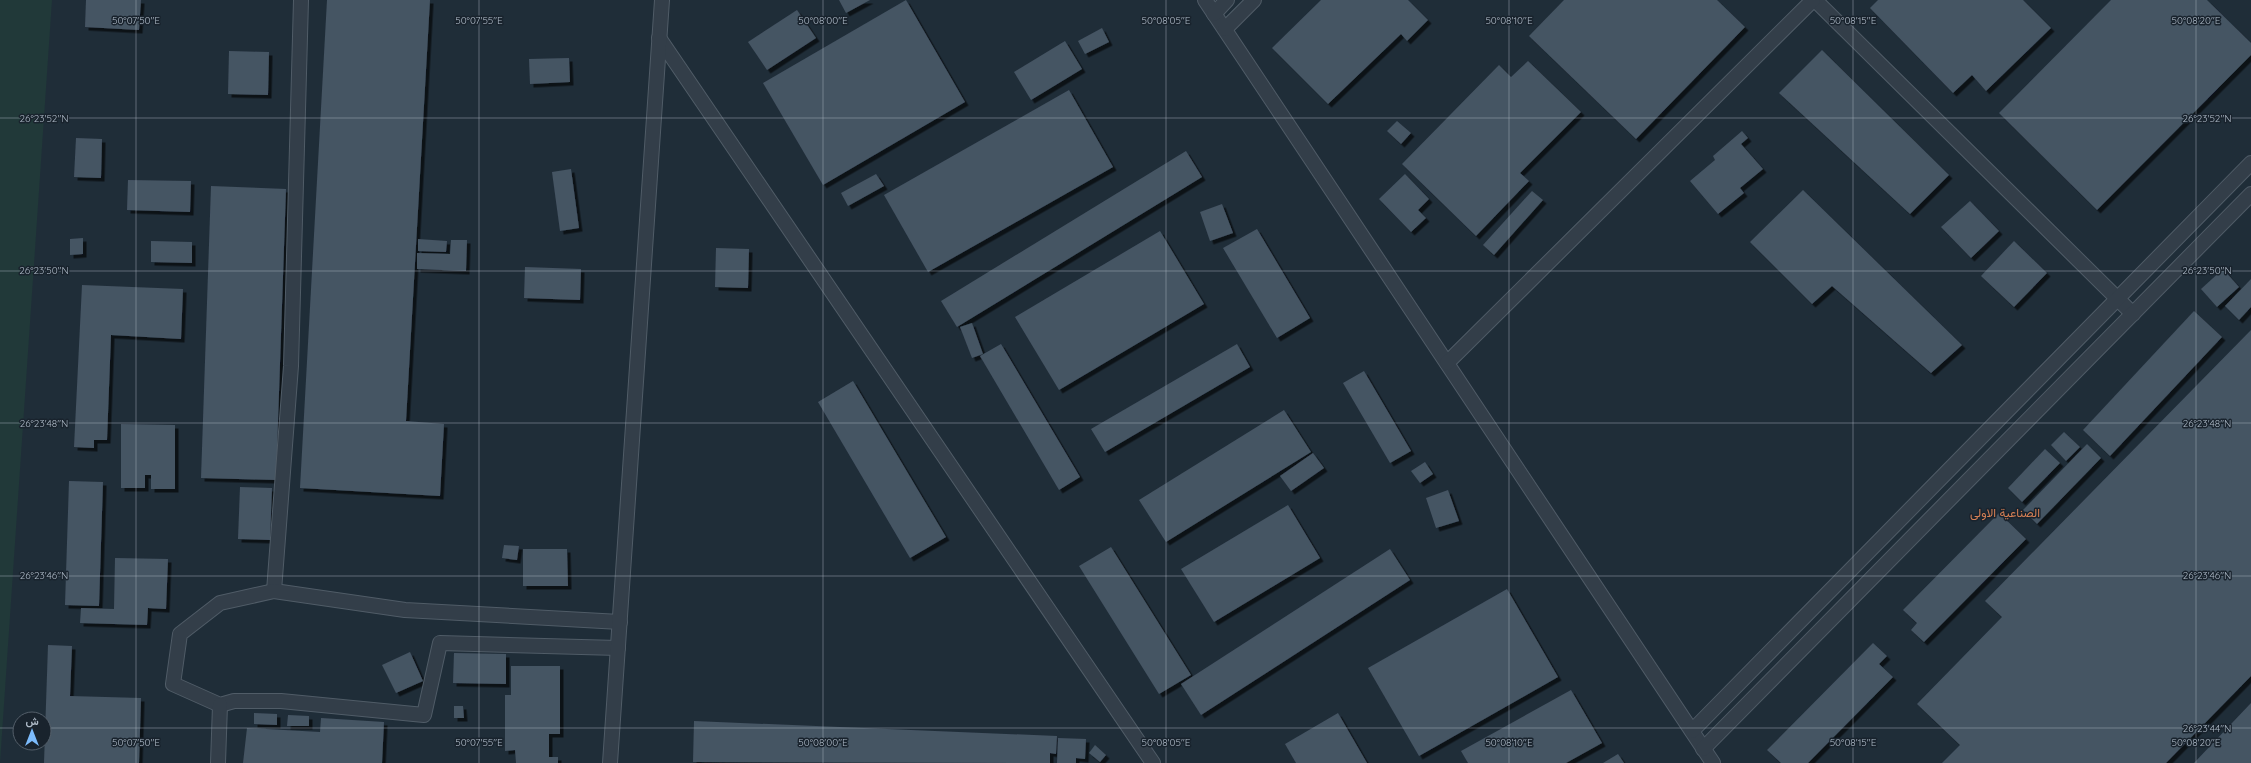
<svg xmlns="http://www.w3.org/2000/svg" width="2251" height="763" font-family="Quicksand,Vazirmatn,sans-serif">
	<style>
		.green { fill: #213939 }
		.building { fill: #455463; filter: url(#shadow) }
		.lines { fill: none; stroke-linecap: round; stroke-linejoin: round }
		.street-casing { stroke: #505c67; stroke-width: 16 }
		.street { stroke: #333e49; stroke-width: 14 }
		.ticks { fill: none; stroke: #adb9c6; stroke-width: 1; stroke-opacity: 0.45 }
		.labels { text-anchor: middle; stroke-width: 3; stroke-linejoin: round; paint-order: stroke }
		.neighbourhood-label { font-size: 12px; fill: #d78156; stroke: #19232d }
		.ticks-label { font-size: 10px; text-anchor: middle; fill: #adb9c6; stroke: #19232d; stroke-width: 3; stroke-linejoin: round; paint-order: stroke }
	</style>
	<defs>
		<filter id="shadow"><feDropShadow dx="3.5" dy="3.5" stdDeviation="0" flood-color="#0009"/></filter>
	</defs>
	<rect width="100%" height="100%" fill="#1f2d38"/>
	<polygon class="green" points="0,0 52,0 0,763"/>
	<g class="building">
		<polygon points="86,0 141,0 139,30 85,27"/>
		<polygon points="327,0 430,0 406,421 444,424 440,496 300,488"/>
		<polygon points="839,0 870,0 846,13"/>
		<polygon points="906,0 965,102 823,185 763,83"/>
		<polygon points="1321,0 1408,0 1428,20 1407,41 1401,34 1328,104 1272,48"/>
		<polygon points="1564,0 1717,0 1745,27 1636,139 1529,36"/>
		<polygon points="1878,0 2023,0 2051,28 1986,91 1972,75 1953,93 1870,8"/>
		<polygon points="2111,0 2207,0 2251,43 2251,55 2097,210 1999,113"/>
		<polygon points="797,10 816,38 767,70 748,42"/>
		<polygon points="1102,28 1109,42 1085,54 1078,41"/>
		<polygon points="1065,41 1082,69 1031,100 1014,72"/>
		<polygon points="1822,50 1949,175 1910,214 1779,93"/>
		<polygon points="229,51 269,52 268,95 228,94"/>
		<polygon points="569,58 570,82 530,84 529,59"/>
		<polygon points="1528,61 1581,112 1520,173 1529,181 1476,236 1402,164 1499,65 1511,77"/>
		<polygon points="1069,90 1113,167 928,272 884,195"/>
		<polygon points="1397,121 1411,133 1401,144 1387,131"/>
		<polygon points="1742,131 1748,138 1741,144 1763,169 1740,188 1744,193 1718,214 1690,181 1715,160 1713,156"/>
		<polygon points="76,138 102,139 101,178 74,177"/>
		<polygon points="1186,151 1202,177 957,327 941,301"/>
		<polygon points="571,169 579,228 560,231 552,172"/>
		<polygon points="876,174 884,186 848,206 841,193"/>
		<polygon points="1405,174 1429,199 1418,210 1426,218 1411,232 1379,199"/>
		<polygon points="128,180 191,181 190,212 127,210"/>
		<polygon points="211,186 286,189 276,480 201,478"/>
		<polygon points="1803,190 1962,345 1931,373 1832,286 1812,304 1750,242"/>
		<polygon points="1532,191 1543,200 1494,255 1483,245"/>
		<polygon points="1970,201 1999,231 1971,258 1941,227"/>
		<polygon points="1222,204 1233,233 1210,241 1200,212"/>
		<polygon points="1257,229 1310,318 1277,338 1223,248"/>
		<polygon points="1160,231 1204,304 1059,390 1015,317"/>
		<polygon points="83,238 83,254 70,255 70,239"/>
		<polygon points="418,239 447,241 446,252 418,251"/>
		<polygon points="451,240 467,240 466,271 417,269 417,253 450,254"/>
		<polygon points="151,241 192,242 192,263 151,262"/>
		<polygon points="2014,241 2047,273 2014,307 1981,276"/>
		<polygon points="716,248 749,249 748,288 715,287"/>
		<polygon points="525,267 581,269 580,300 524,298"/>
		<polygon points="2223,269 2239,287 2217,307 2201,289"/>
		<polygon points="2251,279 2251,307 2239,320 2225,306"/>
		<polygon points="82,285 183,289 181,339 111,335 107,440 94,440 94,448 74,447"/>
		<polygon points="2194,311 2222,337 2110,456 2083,430"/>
		<polygon points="972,323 983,354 972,358 960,327"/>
		<polygon points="2251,330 2251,676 2166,763 1942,763 1960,745 1917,704 2002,617 1985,601"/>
		<polygon points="1001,344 1080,477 1059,490 980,356"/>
		<polygon points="1237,344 1250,367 1105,452 1091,429"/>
		<polygon points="1364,371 1411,451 1390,463 1343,383"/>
		<polygon points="853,381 946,537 910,558 818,402"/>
		<polygon points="1284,410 1311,452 1166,542 1139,500"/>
		<polygon points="121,424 175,425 175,489 151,489 151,475 145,475 145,488 121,488"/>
		<polygon points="2064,432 2080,447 2066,461 2051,445"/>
		<polygon points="2087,444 2101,458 2037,524 2023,510"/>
		<polygon points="2045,449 2060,463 2022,502 2008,488"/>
		<polygon points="1313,453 1324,468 1291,491 1280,476"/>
		<polygon points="1425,462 1433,474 1420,483 1411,471"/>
		<polygon points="69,481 103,482 99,606 65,605"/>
		<polygon points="240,487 272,488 270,540 238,539"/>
		<polygon points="1448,490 1459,521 1436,528 1426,498"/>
		<polygon points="1288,505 1320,558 1214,622 1181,569"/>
		<polygon points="1999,513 2026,539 1924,642 1911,630 1917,623 1903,610"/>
		<polygon points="504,545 519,546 517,560 502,558"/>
		<polygon points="1111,547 1191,675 1159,694 1079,566"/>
		<polygon points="523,549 567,549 568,586 523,586"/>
		<polygon points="1390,549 1410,580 1201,715 1181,684"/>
		<polygon points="115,558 168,559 166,609 148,608 147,625 80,623 81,608 114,609"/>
		<polygon points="1507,589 1558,677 1419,756 1368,668"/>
		<polygon points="1873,643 1887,656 1879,664 1893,677 1808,763 1781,763 1767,750"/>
		<polygon points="48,645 72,646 70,696 141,698 139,763 44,763"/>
		<polygon points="410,652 423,681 396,693 382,665"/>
		<polygon points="454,653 506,654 506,684 453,683"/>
		<polygon points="511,666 560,666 560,734 549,734 549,757 558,757 558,763 516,763 515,750 505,751 505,695 511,695"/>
		<polygon points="1571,690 1602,743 1566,763 1468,763 1461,751"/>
		<polygon points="2251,703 2251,763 2194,763"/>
		<polygon points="454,706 463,706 464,718 454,718"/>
		<polygon points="254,713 277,714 277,725 254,724"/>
		<polygon points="1338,713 1367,763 1296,763 1285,744"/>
		<polygon points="288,715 309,716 309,726 287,726"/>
		<polygon points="321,718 384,722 382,763 243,763 247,728 320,732"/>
		<polygon points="694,721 1057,736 1056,754 1050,753 1050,763 693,762"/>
		<polygon points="1058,738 1086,739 1085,759 1076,758 1076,763 1057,763"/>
		<polygon points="1095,745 1106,755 1100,762 1089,753"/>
		<polygon points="1618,754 1624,763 1603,763"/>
	</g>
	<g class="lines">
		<g class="street-casing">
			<g id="street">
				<polyline points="1205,0 1713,763"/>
				<polyline points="1815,0 2133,314"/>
				<polyline points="1214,14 1227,0"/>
				<polyline points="1225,29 1254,0"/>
				<polyline points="659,38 1153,763"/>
				<polyline points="1447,363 1813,0"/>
				<polyline points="274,591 291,366 301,0"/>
				<polyline points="618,648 440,643 424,715 281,701 234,701 220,705 173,684 180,634 220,603 274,591 405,610 620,622"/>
				<polyline points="1692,731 2251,163"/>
				<polyline points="1703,749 2251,194"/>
				<polyline points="218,763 220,705"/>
				<polyline points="610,763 662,0"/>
			</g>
		</g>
		<use href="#street" class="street"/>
	</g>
	<path class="ticks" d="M 136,0 L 136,763M 479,0 L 479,763M 823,0 L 823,763M 1166,0 L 1166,763M 1509,0 L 1509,763M 1853,0 L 1853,763M 2196,0 L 2196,763M 0,118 L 2251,118M 0,271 L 2251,271M 0,423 L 2251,423M 0,576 L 2251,576M 0,728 L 20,728M 44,728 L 2251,728"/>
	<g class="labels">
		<g class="neighbourhood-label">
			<text x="2005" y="517">الصناعية الاولى</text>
		</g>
	</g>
	<g class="ticks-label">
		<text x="136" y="24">50°07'50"E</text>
		<text x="479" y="24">50°07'55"E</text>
		<text x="823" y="24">50°08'00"E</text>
		<text x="1166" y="24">50°08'05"E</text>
		<text x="1509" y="24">50°08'10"E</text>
		<text x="1853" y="24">50°08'15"E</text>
		<text x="2196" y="24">50°08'20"E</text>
		<text x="44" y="122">26°23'52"N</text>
		<text x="2207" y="122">26°23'52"N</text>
		<text x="44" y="274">26°23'50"N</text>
		<text x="2207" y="274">26°23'50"N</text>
		<text x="44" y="427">26°23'48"N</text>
		<text x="2207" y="427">26°23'48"N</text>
		<text x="44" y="579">26°23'46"N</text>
		<text x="2207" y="579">26°23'46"N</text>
		<text x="2207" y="732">26°23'44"N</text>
		<text x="136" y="746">50°07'50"E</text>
		<text x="479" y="746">50°07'55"E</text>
		<text x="823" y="746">50°08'00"E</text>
		<text x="1166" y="746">50°08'05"E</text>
		<text x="1509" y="746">50°08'10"E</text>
		<text x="1853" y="746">50°08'15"E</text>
		<text x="2196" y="746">50°08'20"E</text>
	</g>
	<g transform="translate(32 731)"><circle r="19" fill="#19232d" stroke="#545f6a"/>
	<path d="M0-3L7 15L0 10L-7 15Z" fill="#7cbbfc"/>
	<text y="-6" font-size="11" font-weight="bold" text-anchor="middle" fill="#adb9c6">ش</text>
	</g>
</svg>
